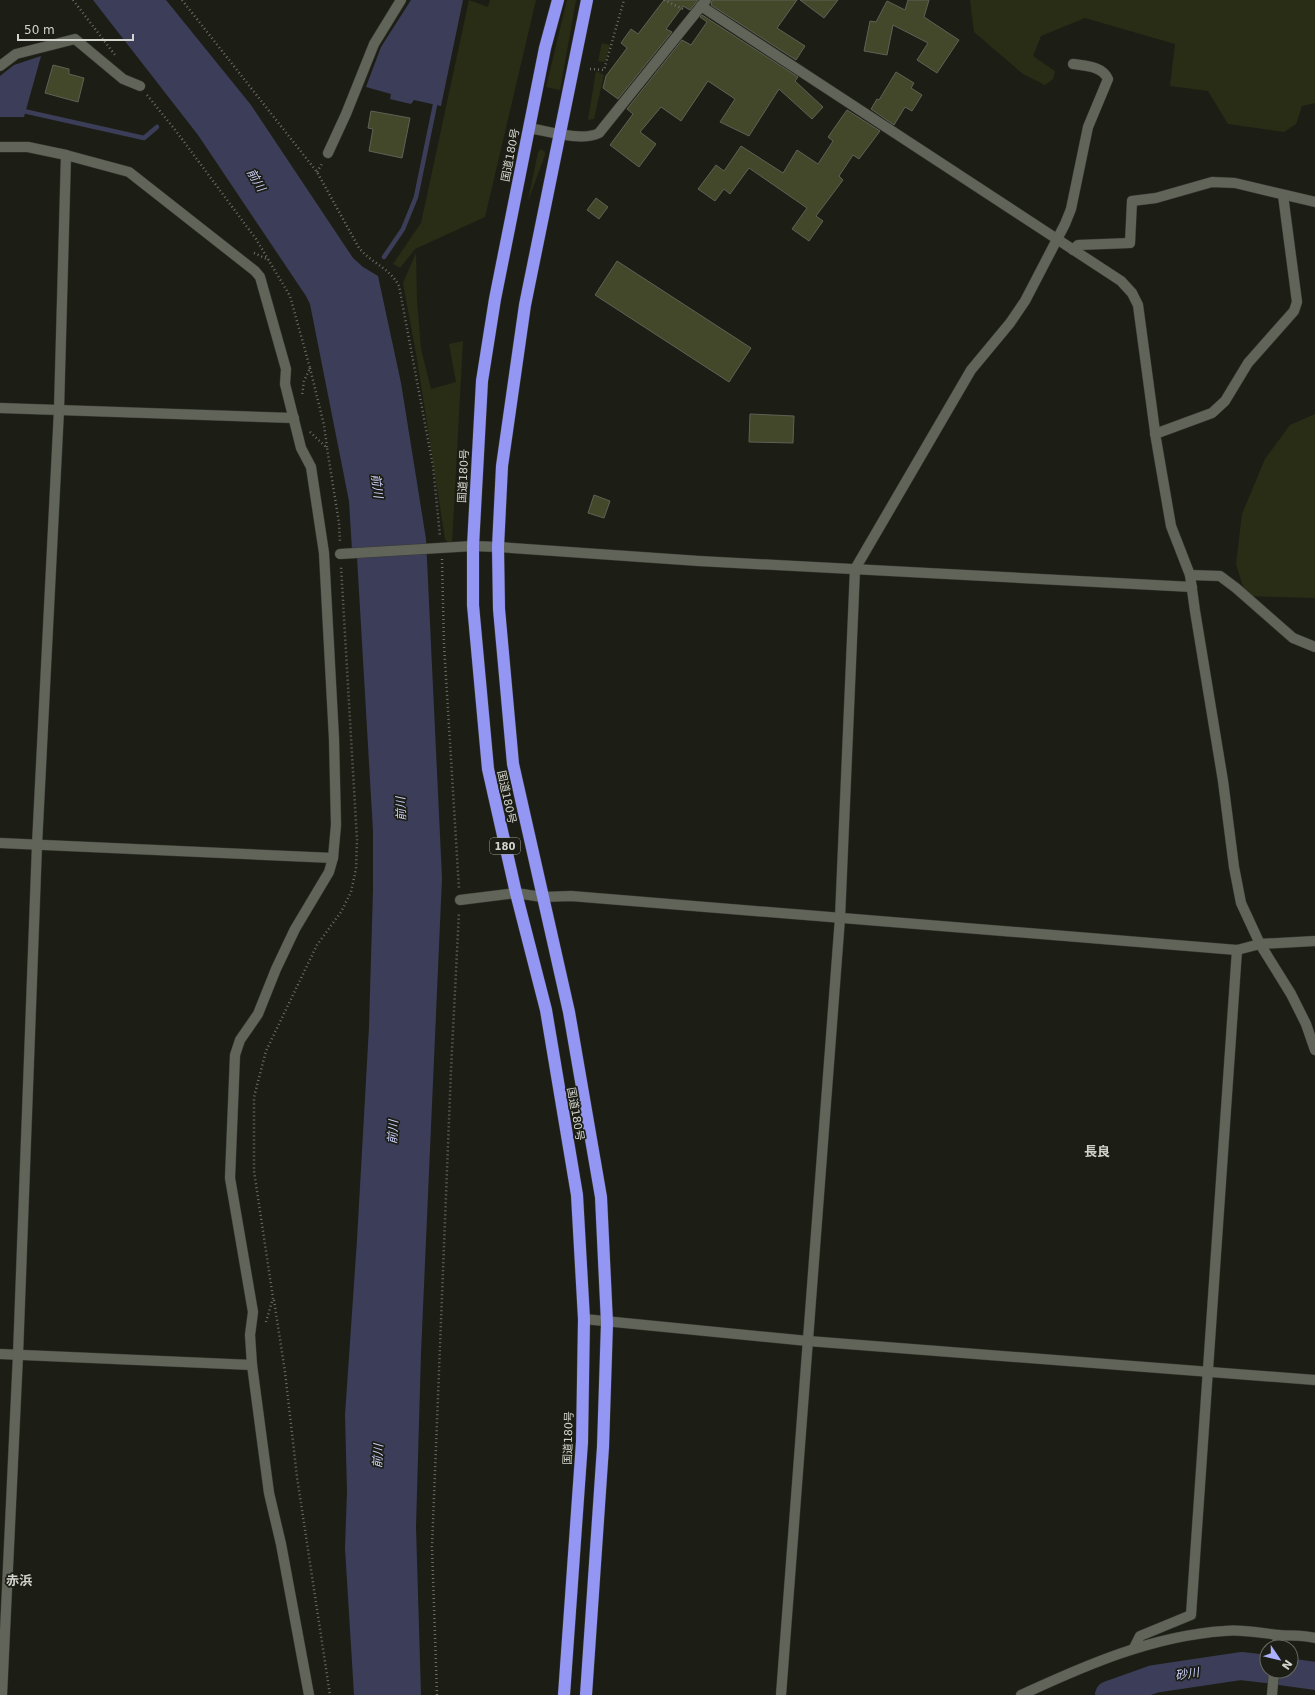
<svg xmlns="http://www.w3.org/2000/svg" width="1315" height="1695" font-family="'DejaVu Sans','Noto Sans JP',sans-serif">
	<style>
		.green { fill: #292d15 }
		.water { fill: #3c3e59 }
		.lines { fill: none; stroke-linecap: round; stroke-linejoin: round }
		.stream { stroke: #3c3e59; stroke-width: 4.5 }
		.river { stroke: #3c3e59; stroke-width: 28 }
		.building { fill: #43482a; stroke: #5f6155 }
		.minor-casing { stroke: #383933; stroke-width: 11 }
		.highway-casing { stroke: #383933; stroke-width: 13 }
		.path { stroke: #6d6f67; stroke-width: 2.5; stroke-dasharray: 1 3; stroke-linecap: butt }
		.minor { stroke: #616458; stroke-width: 10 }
		.highway { stroke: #9496f3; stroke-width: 12 }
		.labels { text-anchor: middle; stroke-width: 3.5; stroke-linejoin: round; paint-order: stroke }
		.shield { fill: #1c1e15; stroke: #9b9d96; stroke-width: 1 }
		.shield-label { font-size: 10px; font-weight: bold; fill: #d2d4cd }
		.street-label { font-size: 11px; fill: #d2d4cd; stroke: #1c1e15 }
		.water-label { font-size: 12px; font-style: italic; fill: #cdd0fd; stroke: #1c1e15 }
		.quarter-label { font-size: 13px; font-weight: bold; fill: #d2d4cd; stroke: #1c1e15 }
	</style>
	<rect width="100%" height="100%" fill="#1c1e15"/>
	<g class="green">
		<polygon points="469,0 488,7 490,0 536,0 485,217 415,249 400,268 393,264 421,223"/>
		<polygon points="567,0 576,0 560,90 546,87"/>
		<polygon points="970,0 1315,0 1315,103 1302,106 1296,124 1284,132 1228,124 1208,91 1170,86 1175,44 1085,18 1041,36 1033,56 1055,71 1053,79 1045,85 1023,74 974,32"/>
		<polygon points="602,43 610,45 605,62 598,61"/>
		<polygon points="596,71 604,75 594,119 588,120"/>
		<polygon points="541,149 545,152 545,155 528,201 538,152"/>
		<polygon points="416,253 417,300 421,349 431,389 456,382 449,344 463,341 452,543 448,543 445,539 417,359 403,283"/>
		<polygon points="1315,414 1315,598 1246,596 1236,564 1242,514 1265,459 1290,425"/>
	</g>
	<g class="water">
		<polygon points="93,0 166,0 251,105 353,258 363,267 378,276 401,383 426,539 442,878 421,1353 416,1527 421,1695 354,1695 345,1548 347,1491 345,1415 357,1240 369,1027 373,890 373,831 357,557 352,550 349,501 310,304 306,296 198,135"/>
		<polygon points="411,0 463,0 441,106 414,100 411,104 390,99 391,94 366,87 381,47"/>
		<polygon points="41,56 24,117 0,117 0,76 14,65"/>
	</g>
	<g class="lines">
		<g class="stream">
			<polyline points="19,110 144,138 157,127"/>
			<polyline points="384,257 403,229 416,197 436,100"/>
		</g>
		<g class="river">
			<polyline points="1279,1671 1315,1676"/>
			<polyline points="1109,1695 1154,1679 1241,1666 1267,1669"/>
		</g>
	</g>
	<g class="building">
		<polygon points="664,0 698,0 690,10 683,6 666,29 672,32 618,99 603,88 606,76 627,48 621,43 631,29 638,34"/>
		<polygon points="712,0 797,0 777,28 805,46 796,60 711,5"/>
		<polygon points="800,0 838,0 824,18"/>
		<polygon points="908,0 929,0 924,17 959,40 937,73 917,60 928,43 893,25 887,55 864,51 870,21 876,22 887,1 905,10"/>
		<polygon points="702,15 798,77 795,81 823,107 812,119 779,89 749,136 720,122 735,99 708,81 681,121 661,107 640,132 656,144 639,167 610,145 633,114 627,109 682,40 691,45 707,22 700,17"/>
		<polygon points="53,65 69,69 69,74 84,78 78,102 45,93"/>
		<polygon points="896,72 914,83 911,88 922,95 912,111 905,107 894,125 871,109 877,99 879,100"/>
		<polygon points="847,110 880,131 859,159 853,155 839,176 843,180 816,216 823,221 809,241 792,229 807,208 749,168 730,194 724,189 715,201 698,189 716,165 724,171 741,146 783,173 797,150 818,164 833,141 828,137"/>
		<polygon points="371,111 410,118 402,158 369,151 373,129 368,128"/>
		<polygon points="596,198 608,207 599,219 587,210"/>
		<polygon points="617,261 751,348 729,382 595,295"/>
		<polygon points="750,414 794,416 793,443 749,442"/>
		<polygon points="594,495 610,501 604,518 588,513"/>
	</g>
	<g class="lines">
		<g class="minor-casing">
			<g id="minor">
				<polyline points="701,6 1121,281 1132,293 1138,305 1156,439 1171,526 1190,575 1195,611 1223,781 1234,867 1241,903 1260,944 1291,994 1306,1024 1315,1050"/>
				<polyline points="0,66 16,54 75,39 123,79 140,86"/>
				<path d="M 529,128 C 547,131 583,142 599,133 L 706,0"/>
				<polyline points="0,147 28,147 66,155 129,172 255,271 260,277 286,369 285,384 301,448 311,467 324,553 334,739 336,825 333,858 329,872 295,929 276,969 258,1014 240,1040 235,1055 230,1178 253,1312 250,1335 252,1365 269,1493 281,1544 309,1695"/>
				<polyline points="328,153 346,114 374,44 401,0"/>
				<polyline points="1073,250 1078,245 1130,243 1132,201 1156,198 1212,182 1235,183 1315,202"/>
				<polyline points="0,408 294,418"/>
				<polyline points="1155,434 1212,413 1225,401 1248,363 1294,311 1297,302 1283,195"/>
				<polyline points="340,554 473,546 498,547 699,561 1192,587"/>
				<polyline points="1190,575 1220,576 1236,588 1293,638 1315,647"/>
				<polyline points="0,843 333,858"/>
				<polyline points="460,900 516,893 542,897 571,896 1237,950 1260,944 1315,941"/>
				<polyline points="584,1319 808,1341 1315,1380"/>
				<polyline points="0,1354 252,1365"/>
				<polyline points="1277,1647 1278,1635"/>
				<polyline points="1134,1648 1140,1636 1191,1615 1237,950"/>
				<polyline points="2,1695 18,1355 37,845 59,410 66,155"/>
				<path d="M 781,1695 L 840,918 L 855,569 L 971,370 L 1010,323 L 1025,301 L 1065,224 L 1071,209 L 1088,127 L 1108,79 C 1102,66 1086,66 1073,64"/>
				<path d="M 1021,1695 C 1086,1665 1152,1636 1224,1631 C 1242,1629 1260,1633 1279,1635 C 1291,1636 1303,1635 1315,1638"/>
				<polyline points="1272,1695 1274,1671"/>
			</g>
		</g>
		<g class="highway-casing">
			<g id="highway">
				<polyline points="558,0 545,48 495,299 482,381 473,546 473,605 488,769 516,893 546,1010 577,1195 584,1319 582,1442 564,1695"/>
				<polyline points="586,1695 603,1447 607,1323 601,1197 569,1012 513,764 499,609 498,547 502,466 525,305 587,0"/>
			</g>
		</g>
		<g class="path">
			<polyline points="73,0 115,55"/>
			<path d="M 182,0 L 317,172 L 359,248 C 371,263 390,268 399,286 L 433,466 L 440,536"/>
			<polyline points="664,0 683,9"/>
			<polyline points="590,69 604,70 624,0"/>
			<polyline points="147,95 176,131 256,239 290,296 310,368 304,381 302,396"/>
			<polyline points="317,172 323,162"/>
			<polyline points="254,253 269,260"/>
			<polyline points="310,368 324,425 327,447"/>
			<polyline points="310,432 327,448 339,523 340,543"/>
			<polyline points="442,559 444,645 459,889"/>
			<polyline points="274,1300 285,1372 297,1477 330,1695"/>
			<polyline points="266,1322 273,1298 254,1171 254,1097 266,1051 317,945 341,912 351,892 356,869 357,840 341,566"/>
			<polyline points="437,1695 432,1547 451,1070 459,912"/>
		</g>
		<use href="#minor" class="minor"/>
		<use href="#highway" class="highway"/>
	</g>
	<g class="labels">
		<rect class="shield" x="490" y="838" width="30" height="16" rx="3"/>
		<g class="shield-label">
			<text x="505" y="850">180</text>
		</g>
		<g class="street-label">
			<text transform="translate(510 155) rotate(-79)" y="4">国道180号</text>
			<text transform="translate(463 476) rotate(-87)" y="4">国道180号</text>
			<text transform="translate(507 797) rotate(78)" y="4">国道180号</text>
			<text transform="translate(576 1114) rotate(80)" y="4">国道180号</text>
			<text transform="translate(568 1438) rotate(-88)" y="4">国道180号</text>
		</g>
		<g class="water-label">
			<text transform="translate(256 180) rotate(59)" y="4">前川</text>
			<text transform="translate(377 486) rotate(83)" y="4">前川</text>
			<text transform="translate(401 809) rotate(-92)" y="4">前川</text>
			<text transform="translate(393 1132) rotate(-87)" y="4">前川</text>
			<text transform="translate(378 1456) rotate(-87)" y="4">前川</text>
			<text transform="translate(1187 1674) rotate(-9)" y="4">砂川</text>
		</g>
		<g class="quarter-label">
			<text x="1097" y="1156">長良</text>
			<text x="19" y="1585">赤浜</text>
		</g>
	</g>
	<g transform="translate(1279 1659) rotate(125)"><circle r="19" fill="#1c1e15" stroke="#65675f"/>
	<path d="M0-3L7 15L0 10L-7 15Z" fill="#acaffb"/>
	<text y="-6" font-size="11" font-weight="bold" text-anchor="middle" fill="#d2d4cd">N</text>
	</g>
	<path d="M18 34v6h115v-6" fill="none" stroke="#d2d4cd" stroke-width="2"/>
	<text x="24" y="34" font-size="12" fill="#d2d4cd" stroke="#1c1e15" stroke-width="3" paint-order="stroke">50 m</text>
</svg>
